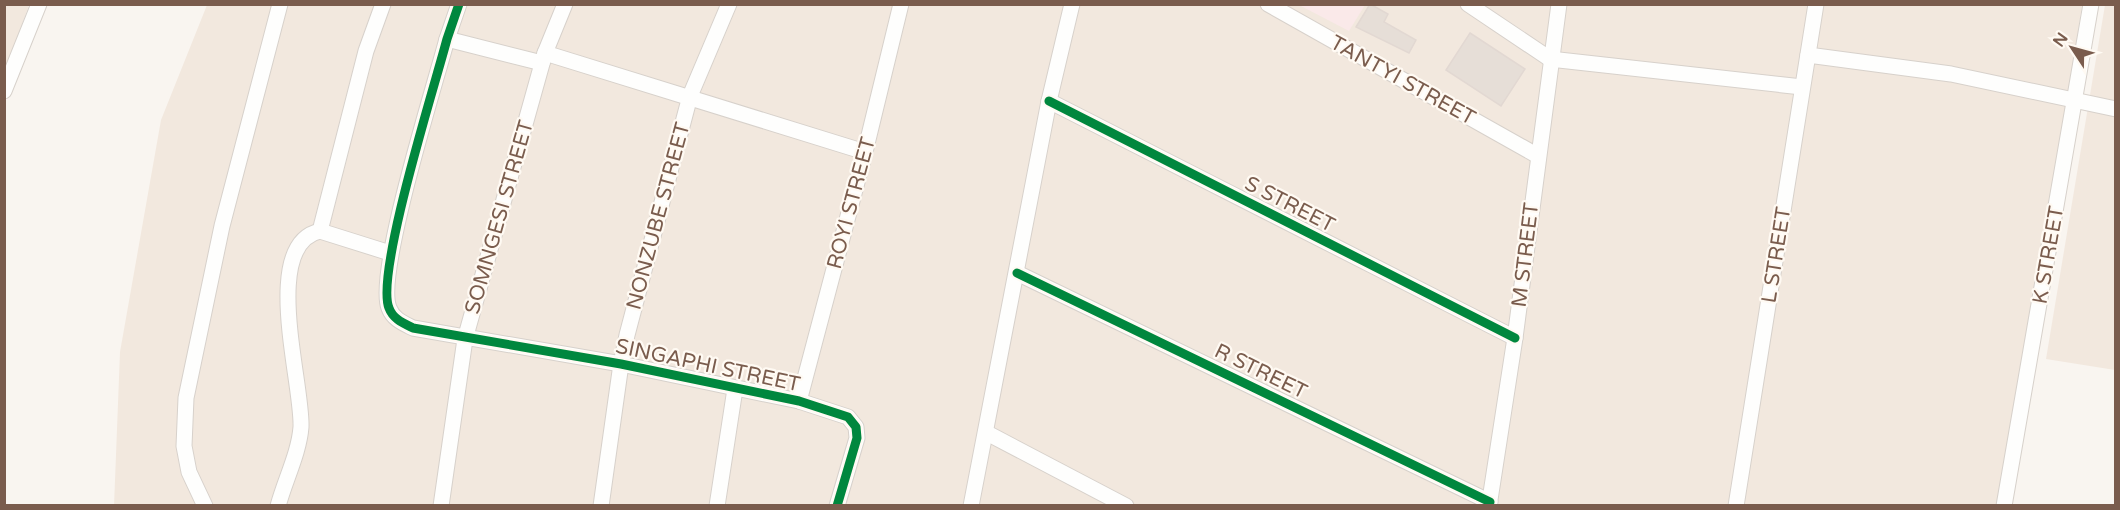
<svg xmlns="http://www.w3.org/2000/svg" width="2120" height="510" font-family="'Varela Round',sans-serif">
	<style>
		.residential { fill: #f2e8de }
		.medical { fill: #fae9e9 }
		.building { fill: #e6ded7; stroke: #e2d8d2; stroke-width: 1.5 }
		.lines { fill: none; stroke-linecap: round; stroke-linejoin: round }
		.minor-casing { stroke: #d7d1cb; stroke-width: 17 }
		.minor { stroke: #fefefd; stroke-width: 15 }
		.cycleway-casing { stroke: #fffaf3; stroke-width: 13 }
		.cycleway { stroke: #00873e; stroke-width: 9 }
		.labels { text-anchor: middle; stroke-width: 4.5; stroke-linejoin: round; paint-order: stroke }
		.street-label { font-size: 21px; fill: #7a5c4d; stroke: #fffaf3 }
	</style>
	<rect width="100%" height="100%" fill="#f9f5f0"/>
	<g class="residential">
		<polygon points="5,5 29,5 5,71"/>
		<polygon points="207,5 2082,5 2060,153 1997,505 114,506 120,352 161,120"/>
		<polygon points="2105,5 2115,5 2115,370 2046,359"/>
	</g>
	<polygon class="medical" points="1299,5 1365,4 1365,5 1349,31"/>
	<g class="building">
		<polygon points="1370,4 1388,14 1384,22 1416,40 1409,53 1356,27"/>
		<polygon points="1470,33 1525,69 1501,106 1446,70"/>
	</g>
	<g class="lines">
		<g class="minor-casing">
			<g id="minor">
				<path d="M 459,4 L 447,39 C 435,85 375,274 389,308 C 393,319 403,323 413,328 L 621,364 L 799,401 L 848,417 L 856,427 L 857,438 L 837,506"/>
				<polyline points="1268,4 1538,156"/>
				<polyline points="1468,4 1550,59 1802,87"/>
				<polyline points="447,39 542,63"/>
				<polyline points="545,53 865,152"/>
				<polyline points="1808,55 1951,74 2116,109"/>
				<polyline points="4,91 39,4"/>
				<polyline points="1049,101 1515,338"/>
				<polyline points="320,231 366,51 383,4"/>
				<polyline points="1017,273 1490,502"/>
				<polyline points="799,401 865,152 901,4"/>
				<polyline points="987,433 1126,506"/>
				<polyline points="205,506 189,472 184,446 186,398 222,226 280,4"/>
				<path d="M 278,506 C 285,480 299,453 301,427 C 303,384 260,244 320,231 L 390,253"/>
				<polyline points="441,506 465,339 545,53 565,4"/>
				<polyline points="601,506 621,364 627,335 690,96 729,4"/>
				<polyline points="717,506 735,389"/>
				<polyline points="971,506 1049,101 1072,4"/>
				<polyline points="1489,506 1515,338 1559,4"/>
				<polyline points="1736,506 1816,4"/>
				<polyline points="2004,506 2091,4"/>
			</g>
		</g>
		<use href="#minor" class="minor"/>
		<g class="cycleway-casing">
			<g id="cycleway">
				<path d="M 459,4 L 447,39 C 435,85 375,274 389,308 C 393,319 403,323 413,328 L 621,364 L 799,401 L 848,417 L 856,427 L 857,438 L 837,506"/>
				<polyline points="1049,101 1515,338"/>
				<polyline points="1017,273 1490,502"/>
			</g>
		</g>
		<use href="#cycleway" class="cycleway"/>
	</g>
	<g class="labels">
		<g class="street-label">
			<text transform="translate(1403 80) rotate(29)" y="7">TANTYI STREET</text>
			<text transform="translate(851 203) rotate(-75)" y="7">ROYI STREET</text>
			<text transform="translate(1290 204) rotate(27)" y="7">S STREET</text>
			<text transform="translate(658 216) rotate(-75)" y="7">NONZUBE STREET</text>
			<text transform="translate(499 217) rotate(-74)" y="7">SOMNGESI STREET</text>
			<text transform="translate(1525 255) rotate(-83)" y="7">M STREET</text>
			<text transform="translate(1776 255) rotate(-81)" y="7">L STREET</text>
			<text transform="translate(2048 255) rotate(-80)" y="7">K STREET</text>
			<text transform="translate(708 365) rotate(12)" y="7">SINGAPHI STREET</text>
			<text transform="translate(1261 371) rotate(26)" y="7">R STREET</text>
		</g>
	</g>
	<rect width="2120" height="510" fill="none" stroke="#7a5c4d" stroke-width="12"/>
	<g transform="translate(2072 48) rotate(306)" stroke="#fffaf3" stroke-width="4.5" paint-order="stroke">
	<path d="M0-4.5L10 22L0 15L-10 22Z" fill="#7a5c4d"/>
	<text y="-9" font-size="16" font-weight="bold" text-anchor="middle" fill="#7a5c4d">N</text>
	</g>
</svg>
